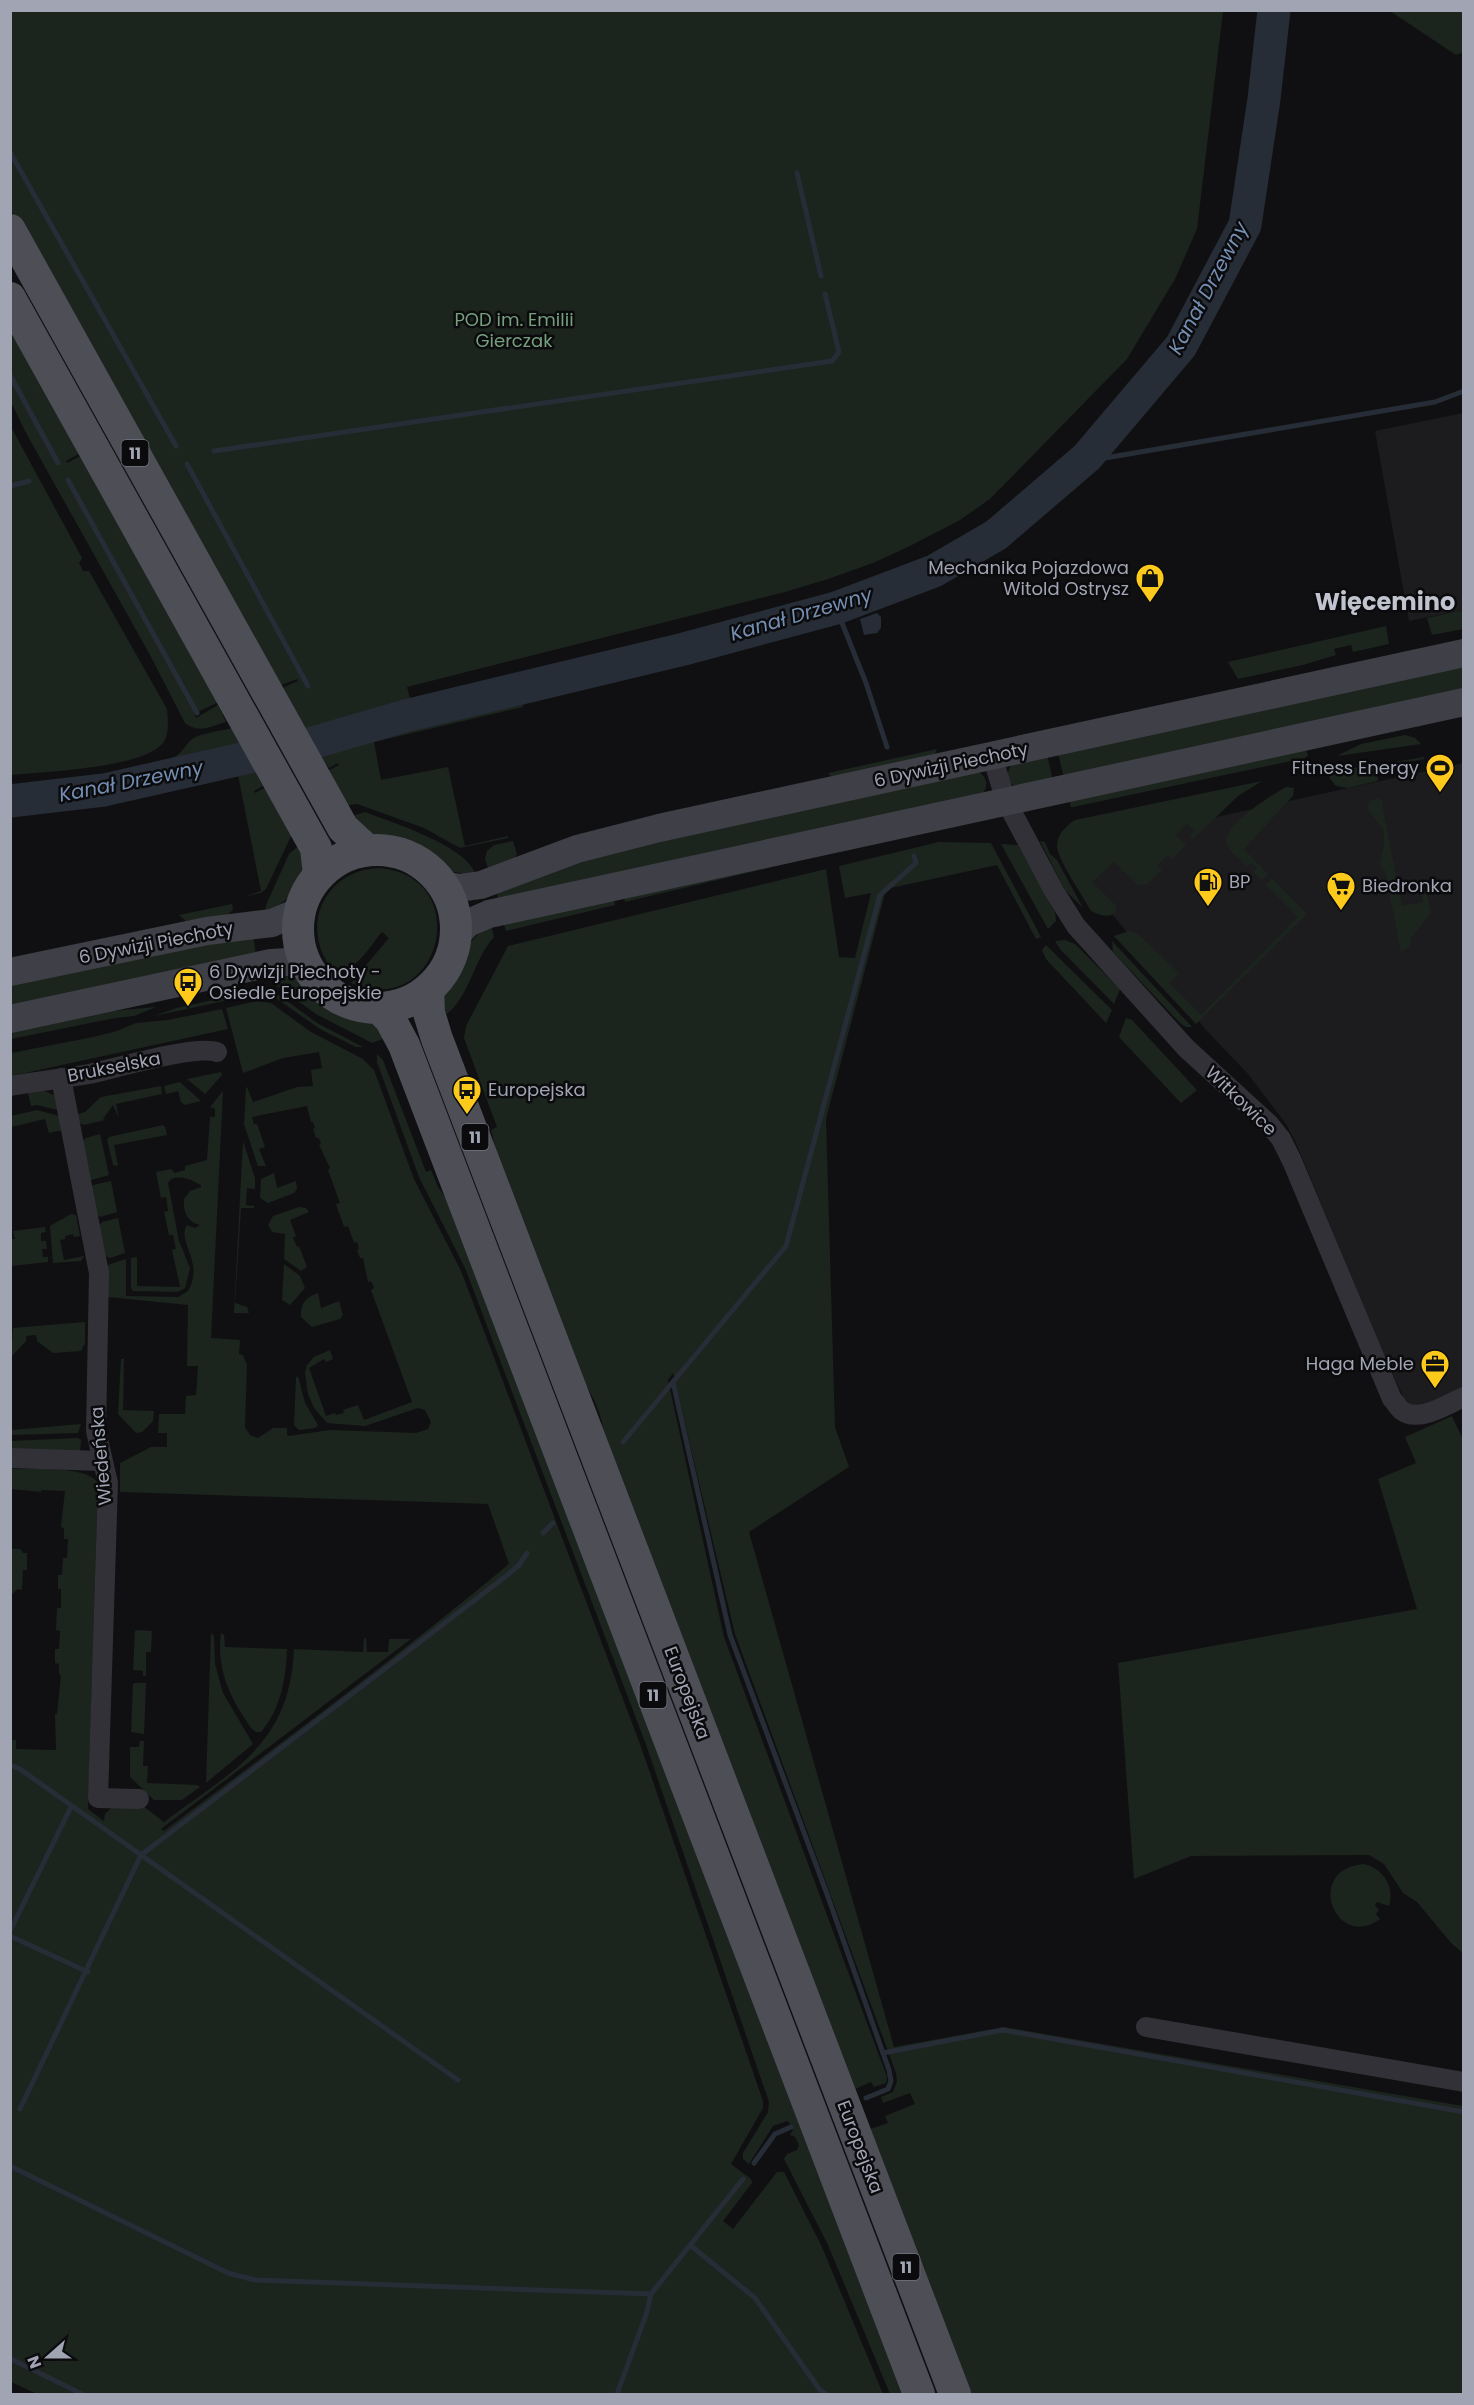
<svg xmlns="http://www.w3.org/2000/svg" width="1474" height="2405" font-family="Poppins,sans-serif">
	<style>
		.built { fill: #1c1c1f }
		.green { fill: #1c241e; fill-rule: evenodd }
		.water { fill: #262d36 }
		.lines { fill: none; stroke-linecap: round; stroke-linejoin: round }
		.stream { stroke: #262d36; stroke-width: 5 }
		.river { stroke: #262d36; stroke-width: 33 }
		.street { stroke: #313137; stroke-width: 20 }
		.secondary { stroke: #3f4047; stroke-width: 28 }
		.primary { stroke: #4d4e56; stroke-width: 32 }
		.labels { text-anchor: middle; stroke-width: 5; stroke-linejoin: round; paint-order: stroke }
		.shield { fill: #0b0b0d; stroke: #737681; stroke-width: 1.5 }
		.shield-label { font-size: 16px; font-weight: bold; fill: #a0a4b3 }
		.park-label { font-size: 18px; fill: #76a07d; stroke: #0b0b0d }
		.poi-label { font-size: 18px; fill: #a0a4b3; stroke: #0b0b0d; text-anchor: start }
		.street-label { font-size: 18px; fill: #a0a4b3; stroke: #0b0b0d }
		.water-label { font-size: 20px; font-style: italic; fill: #748eb2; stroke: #0b0b0d }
		.district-label { font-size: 24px; font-weight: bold; fill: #c1c4cf; stroke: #0b0b0d }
	</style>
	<rect width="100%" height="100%" fill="#101012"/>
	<g class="built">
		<polygon points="1463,413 1463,610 1409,621 1375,431"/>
		<polygon points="1463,763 1463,1388 1422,1405 1411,1405 1404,1398 1388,1365 1296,1143 1286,1124 1248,1074 1207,1031 1061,851"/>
	</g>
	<g class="green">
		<polygon points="10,11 1223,11 1197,229 1175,279 1127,359 990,499 960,520 910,546 873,563 828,579 785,592 407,687 413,710 309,737 282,688 298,681 297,679 276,687 11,210"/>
		<polygon points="1390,11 1463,11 1463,55 1461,53 1456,55"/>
		<path d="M 10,318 L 84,451 L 66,461 L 67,463 L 86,453 L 222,700 L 194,714 L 196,718 L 218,705 L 226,722 C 212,726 197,734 185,723 L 150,655 L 25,431 L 11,402 Z"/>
		<path d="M 10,425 L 82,558 L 79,563 L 83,571 L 89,571 L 167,709 C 168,721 170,736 161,745 C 139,768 43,772 11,775 Z"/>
		<polygon points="1463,610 1463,629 1432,635 1427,618"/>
		<polygon points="1386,626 1389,644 1353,652 1351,645 1334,649 1336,655 1303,665 1238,679 1228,662"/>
		<polygon points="1463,664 1463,691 1064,778 1058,753"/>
		<polygon points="521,696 523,707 374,742 381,780 448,767 465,846 508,836 508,838 460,848 424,828 357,804 342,806 324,773 339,765 338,763 329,768 316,751 345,744 405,723"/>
		<path d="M 234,728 L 244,745 L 222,751 L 226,775 L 118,799 L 11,814 L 11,786 C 65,783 123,778 174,757 C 182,753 184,747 190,741 C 195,734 224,730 234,728 Z"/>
		<polygon points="1405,735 1415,738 1421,744 1337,756 1361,744"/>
		<polygon points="937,749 935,754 834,779 828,773"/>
		<polygon points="1306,750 1308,755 1305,758 1073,807 1071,807 1069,799"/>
		<polygon points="1047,755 1053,781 1014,786 1009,782 1007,774 1012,763"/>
		<polygon points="1424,757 1424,759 1376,768 1378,781 1348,788 1336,786 1330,779 1328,770 1371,766"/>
		<polygon points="255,771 263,786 254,791 255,793 270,785 292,834 266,889 261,893 243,897 261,891 238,775"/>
		<path d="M 979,772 C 987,778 989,786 982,794 L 499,902 L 496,890 L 580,859 Z"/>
		<path d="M 1262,781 L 1238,796 L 1193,839 L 1190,836 L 1194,831 L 1187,824 L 1176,835 L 1186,845 L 1172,859 L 1168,855 L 1157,865 L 1162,870 L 1147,884 L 1138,885 L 1114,862 L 1092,882 L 1116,906 L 1116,912 C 1109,919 1099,915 1091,911 C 1083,896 1062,866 1058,851 C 1054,838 1065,826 1075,820 Z"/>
		<path d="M 1286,787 L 1294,788 L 1293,796 L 1244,849 L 1268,874 L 1262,880 L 1253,872 L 1257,868 L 1251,863 L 1247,866 C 1241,860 1230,853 1227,845 C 1220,826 1272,795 1286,787 Z"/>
		<polygon points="1378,798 1386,803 1382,804 1402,906 1423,902 1421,892 1426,891 1431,913 1410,939 1411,946 1401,952 1385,871 1380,864 1384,846 1384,830 1368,810 1369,801"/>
		<path d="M 365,812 C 393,823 466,845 476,875 L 453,872 L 428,853 L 410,843 L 371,835 L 349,817 Z"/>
		<polygon points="513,841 517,854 514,861 489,871 485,859 487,851 494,845"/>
		<polygon points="1040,841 1045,842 1050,854 1057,860 1083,908 1065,890"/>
		<path d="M 939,842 L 991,843 L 1041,937 L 1036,939 L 997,865 L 886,889 L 826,1119 L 835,1427 L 849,1467 L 749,1532 L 894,2047 L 1004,2027 L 1463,2106 L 1463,2394 L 965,2394 L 606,1453 C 604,1420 598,1400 577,1374 L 509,1200 L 491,1130 L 497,1127 L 464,1038 L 466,1026 L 508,946 L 826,869 L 839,957 L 855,958 L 871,893 L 845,898 L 839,866 ZM 673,1373 L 735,1634 L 896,2073 L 897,2081 L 893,2092 L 881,2097 L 883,2103 L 910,2093 L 915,2104 L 885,2116 L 888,2123 L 870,2129 L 855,2089 L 871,2082 L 874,2087 L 886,2083 L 887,2077 L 724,1637 L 668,1380 Z"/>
		<path d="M 302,843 C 302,851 305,863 304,872 C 300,892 282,905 265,912 L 266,905 L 289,854 Z"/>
		<polygon points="1001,844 1018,845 1055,912 1056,921 1048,929"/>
		<polygon points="819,856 625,902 624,897"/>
		<path d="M 380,868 C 476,877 441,1021 351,983 L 389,938 L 382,932 C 369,947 356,973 334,971 C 297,928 325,869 380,868 Z"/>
		<polygon points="1272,878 1307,914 1196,1024 1114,936 1129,931 1137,933 1179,973 1169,983 1201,1015 1298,917 1266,885"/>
		<polygon points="614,899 615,905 506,931 503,922"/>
		<polygon points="232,904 233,910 226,916 186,921 179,915"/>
		<path d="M 491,925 L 494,937 C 473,960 470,998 444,1016 L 442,997 L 456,975 L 470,943 L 480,932 Z"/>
		<polygon points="253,934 256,956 11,1009 11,979"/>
		<polygon points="1065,940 1075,944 1120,989 1114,1004 1060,949 1055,941"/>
		<polygon points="1112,941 1192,1027 1186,1027 1180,1023 1113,952"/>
		<polygon points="1046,945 1112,1010 1106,1023 1046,959 1042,950"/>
		<polygon points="273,973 295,978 328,1006 348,1016 372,1023 388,1037 372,1043 316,1014 277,986"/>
		<polygon points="261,990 279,995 317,1023 363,1047 356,1047 320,1029 273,996 252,995 154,1016 176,1008"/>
		<path d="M 257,1001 L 271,1003 L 311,1032 L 363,1059 L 374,1070 L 414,1179 L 461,1271 L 484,1331 L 640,1744 L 763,2101 L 763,2108 L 731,2164 L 751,2179 L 752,2183 L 723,2221 L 733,2229 L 777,2172 L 784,2172 L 822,2247 L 883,2394 L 37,2394 L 11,2382 L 11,1740 L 16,1740 L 16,1749 L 56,1750 L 55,1714 L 57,1714 L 61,1675 L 59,1674 L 59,1664 L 55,1663 L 55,1649 L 59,1649 L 60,1631 L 56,1630 L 57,1608 L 61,1608 L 61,1589 L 58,1589 L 58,1575 L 62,1575 L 63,1558 L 67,1558 L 68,1539 L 64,1539 L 64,1528 L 61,1527 L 65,1491 L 41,1490 L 41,1492 L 11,1489 L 11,1469 C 32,1470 86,1465 98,1483 L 88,1809 L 104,1821 L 105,1814 L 112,1807 L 143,1806 L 164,1822 C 233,1770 290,1745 294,1649 L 363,1652 L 364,1639 L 366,1637 L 367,1652 L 388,1652 L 389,1639 L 411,1639 L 161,1829 L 164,1831 C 280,1744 397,1657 509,1564 L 488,1504 L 120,1492 L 120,1463 L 151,1447 L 167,1447 L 167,1433 L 158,1433 L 159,1414 L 185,1414 L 186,1396 L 196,1395 L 198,1366 L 187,1366 L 188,1305 L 108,1297 L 108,1265 L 126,1259 L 126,1296 L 178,1297 L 188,1291 C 205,1262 176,1241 187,1225 L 195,1228 L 200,1225 C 187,1222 183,1212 184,1199 L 190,1191 L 201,1187 L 201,1185 C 190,1180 184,1175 171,1179 L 168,1183 L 179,1241 L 190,1268 L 185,1288 L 178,1292 L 133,1291 L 131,1288 L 131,1258 L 137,1257 L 137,1286 L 180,1287 L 172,1250 L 176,1249 L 173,1235 L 169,1235 L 164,1212 L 168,1211 L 166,1197 L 161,1198 L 156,1172 L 171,1169 L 175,1173 L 185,1170 L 185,1166 L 207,1160 L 210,1117 L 215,1117 L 215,1109 L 210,1107 L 223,1091 L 211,1338 L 240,1340 L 239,1354 L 243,1355 L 247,1365 L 245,1427 L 250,1435 L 258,1438 L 273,1428 L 287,1428 L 287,1435 L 289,1436 L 330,1430 L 416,1433 L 428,1429 L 431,1422 L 425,1410 L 418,1408 L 365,1426 L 327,1423 L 314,1408 L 308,1394 L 305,1373 L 307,1365 L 314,1357 L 330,1350 L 333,1359 L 326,1362 L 324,1359 L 309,1368 L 326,1416 L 335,1413 L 336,1415 L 344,1413 L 343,1410 L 358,1405 L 364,1420 L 412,1402 L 371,1290 L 374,1288 L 371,1281 L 368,1282 L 363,1258 L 360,1258 L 357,1250 L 359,1249 L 357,1242 L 354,1243 L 348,1226 L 344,1227 L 336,1204 L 340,1203 L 328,1170 L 330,1168 L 319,1145 L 321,1144 L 319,1138 L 316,1138 L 313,1129 L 315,1128 L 313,1122 L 311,1122 L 307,1106 L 252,1117 L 254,1124 L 257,1124 L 265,1147 L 259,1149 L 266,1166 L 258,1166 L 244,1124 L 246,1088 L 247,1087 L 253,1102 L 297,1087 L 313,1086 L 311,1070 L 322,1068 L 319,1052 L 283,1058 L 243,1073 L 226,1008 Z"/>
		<polygon points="156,1007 134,1016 115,1018 11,1039 11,1029 100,1012"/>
		<polygon points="222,1009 228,1029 11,1076 11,1053 93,1037 117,1031 136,1023 168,1020"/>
		<polygon points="1126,1018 1132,1020 1197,1090 1181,1103 1119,1037"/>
		<polygon points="377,1054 383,1060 426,1172 431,1170 438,1187 459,1217 907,2394 890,2394 828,2245 784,2159 787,2154 797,2150 799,2145 795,2137 790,2135 793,2130 789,2122 787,2121 773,2126 749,2164 743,2159 743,2153 768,2112 769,2102 645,1742 465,1268 419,1177 377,1062"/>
		<polygon points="221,1072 222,1075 205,1094 187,1079"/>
		<polygon points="180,1082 182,1084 201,1101 185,1105 181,1102 178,1091 166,1094 164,1086"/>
		<polygon points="161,1086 162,1094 116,1104 119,1118 113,1105 103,1119 105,1120 84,1125 77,1122 75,1115 85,1112 101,1097"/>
		<polygon points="42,1090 56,1096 62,1111 37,1105 31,1106 28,1093"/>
		<polygon points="37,1110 63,1117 63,1130 49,1133 45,1119 11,1127 11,1116"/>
		<polygon points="163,1125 165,1127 167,1135 114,1145 118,1166 113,1165 107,1140 109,1137"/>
		<polygon points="100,1134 109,1175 92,1180 88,1178 82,1141 86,1138"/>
		<polygon points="243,1141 255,1178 255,1189 247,1188 246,1205 254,1206 254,1208 241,1208 235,1303 247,1307 249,1313 234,1313"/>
		<polygon points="274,1173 277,1188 296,1181 297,1189 294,1193 268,1203 260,1198 261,1179"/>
		<polygon points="111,1181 117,1212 100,1217 97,1214 91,1188 93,1185"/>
		<polygon points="299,1207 306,1208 309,1212 290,1220 296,1236 293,1238 297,1247 299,1246 307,1267 301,1271 284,1259 285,1234 272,1232 268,1225 273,1216"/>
		<polygon points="71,1214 76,1215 80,1236 74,1237 73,1234 65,1236 65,1239 60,1240 64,1260 84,1256 81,1261 53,1263 50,1226"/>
		<polygon points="118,1218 125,1253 110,1258 106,1256 99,1227 102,1222"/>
		<polygon points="45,1227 46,1232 41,1233 41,1241 46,1241 47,1249 42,1249 43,1257 48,1257 48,1262 11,1266 11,1239 15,1239 13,1231"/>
		<polygon points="284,1264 300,1276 305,1288 290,1305 282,1300"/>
		<path d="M 318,1293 L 321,1308 L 339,1301 L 343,1315 L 340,1319 L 312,1327 L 301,1317 C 301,1303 305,1298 318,1293 Z"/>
		<polygon points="85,1322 85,1343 81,1351 53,1353 37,1341 36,1335 26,1336 26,1341 11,1357 13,1328"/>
		<polygon points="121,1359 124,1359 123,1410 154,1411 153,1421 142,1432 136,1433 118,1414"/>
		<polygon points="298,1376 305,1403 318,1425 315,1428 299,1430 294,1425 296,1378"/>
		<polygon points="1452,1416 1464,1442 1463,1953 1451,1943 1417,1902 1403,1893 1384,1864 1369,1855 1191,1856 1134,1879 1118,1663 1417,1609 1378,1479 1416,1463 1405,1437"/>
		<polygon points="81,1424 78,1433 11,1435 11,1430"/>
		<polygon points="78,1438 81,1440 80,1452 11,1454 11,1441"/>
		<polygon points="11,1549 20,1549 23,1553 27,1553 27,1570 23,1570 22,1590 18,1589 12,1594 10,1594"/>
		<polygon points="137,1630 152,1631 151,1652 146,1652 146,1676 143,1676 143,1671 133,1670 135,1631"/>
		<polygon points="211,1633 214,1636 215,1664 223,1693 253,1744 206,1783"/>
		<path d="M 221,1633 L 224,1635 L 225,1647 L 287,1649 C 286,1678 281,1709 261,1732 L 256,1732 L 252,1729 C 231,1700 216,1670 221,1633 Z"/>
		<polygon points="135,1683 146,1683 144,1734 131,1732 133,1684"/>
		<polygon points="140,1741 144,1741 143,1766 148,1766 147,1783 197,1785 200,1787 182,1800 154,1800 130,1777 130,1747 139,1747"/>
		<path d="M 1364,1864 C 1383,1868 1395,1887 1389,1906 L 1377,1902 L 1375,1905 L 1379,1910 L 1376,1914 L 1380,1919 C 1336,1952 1303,1869 1364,1864 Z"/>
	</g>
	<polygon class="water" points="877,613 881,617 881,628 877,633 864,635 860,619"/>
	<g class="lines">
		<g class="stream">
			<polyline points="10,152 176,446"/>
			<polyline points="797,173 821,276"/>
			<polyline points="10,375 58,463"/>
			<polyline points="214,451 832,361 839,352 825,294"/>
			<polyline points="1087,457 1093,460 1435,402 1464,391"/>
			<polyline points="187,464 308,686"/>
			<polyline points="68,480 197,713"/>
			<polyline points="10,486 29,481"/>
			<polyline points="836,608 866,683 887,747"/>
			<polyline points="673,1382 730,1635 827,1894 889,2070 891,2081 888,2089 866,2098"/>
			<polyline points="623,1442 786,1246 880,895 916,863 914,856"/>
			<polyline points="543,1533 553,1523"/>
			<polyline points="10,1765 20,1769 458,2080"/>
			<polyline points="10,1931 71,1807"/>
			<polyline points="10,1936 88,1972"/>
			<polyline points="883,2053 1003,2030 1464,2112"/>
			<polyline points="20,2109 141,1855 505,1577 519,1565 527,1553"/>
			<polyline points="754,2163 775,2134 791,2127"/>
			<polyline points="10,2166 228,2273 255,2280 651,2294"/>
			<polyline points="690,2245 755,2298 820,2390 826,2394"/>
			<polyline points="11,2359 82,2394"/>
			<polyline points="617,2394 647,2312 651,2294 743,2179"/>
		</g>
		<g class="river">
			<polyline points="312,743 405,716 684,649 836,608 934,571 996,535 1087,457 1181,346 1245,225 1264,99 1274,10"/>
			<polyline points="10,801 104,790 250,757"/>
		</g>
		<g class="street">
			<path d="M 992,756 L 1006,801 L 1054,891 L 1076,926 L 1186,1048 L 1269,1124 L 1281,1139 L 1292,1161 L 1392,1399 C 1395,1402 1398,1407 1401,1410 C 1418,1424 1447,1404 1464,1397"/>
			<polyline points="61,1078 99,1273 96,1431 108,1483 98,1798 139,1799"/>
			<path d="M 10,1086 C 37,1081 63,1079 89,1074 C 116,1068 195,1045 217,1052"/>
			<polyline points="10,1458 102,1461"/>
			<polyline points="1146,2027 1464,2082"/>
		</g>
		<g class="secondary">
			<polyline points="443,885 459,888 481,885 577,849 659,828 1464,653"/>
			<polyline points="456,935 468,923 489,914 1464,702"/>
			<polyline points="10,972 207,931 272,923 300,911"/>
			<polyline points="10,1019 271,963 306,961"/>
		</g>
		<g class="primary">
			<polyline points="10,230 343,828 367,850"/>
			<polyline points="10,298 307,832 316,848 319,875"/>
			<circle cx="377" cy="929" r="79"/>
			<polyline points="428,990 429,1013 437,1039 955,2394"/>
			<polyline points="379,1008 390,1019 404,1045 919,2394"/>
		</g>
	</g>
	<defs>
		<g id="shop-pin" transform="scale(1.5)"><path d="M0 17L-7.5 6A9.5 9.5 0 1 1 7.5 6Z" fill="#fdca1c" stroke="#0b0b0d"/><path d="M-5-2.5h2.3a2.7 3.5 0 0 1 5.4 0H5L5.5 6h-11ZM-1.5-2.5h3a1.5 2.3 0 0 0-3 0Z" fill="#111"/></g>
		<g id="stadium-pin" transform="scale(1.5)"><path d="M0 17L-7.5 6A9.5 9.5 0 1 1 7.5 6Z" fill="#fdca1c" stroke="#0b0b0d"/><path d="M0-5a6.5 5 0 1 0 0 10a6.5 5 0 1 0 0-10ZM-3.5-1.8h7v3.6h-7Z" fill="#111"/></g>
		<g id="fuel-pin" transform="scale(1.5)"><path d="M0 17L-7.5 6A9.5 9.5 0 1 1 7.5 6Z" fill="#fdca1c" stroke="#0b0b0d"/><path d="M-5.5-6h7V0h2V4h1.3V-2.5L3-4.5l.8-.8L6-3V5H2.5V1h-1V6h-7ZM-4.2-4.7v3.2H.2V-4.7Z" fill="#111"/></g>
		<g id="supermarket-pin" transform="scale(1.5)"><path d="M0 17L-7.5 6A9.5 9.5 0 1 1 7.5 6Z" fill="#fdca1c" stroke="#0b0b0d"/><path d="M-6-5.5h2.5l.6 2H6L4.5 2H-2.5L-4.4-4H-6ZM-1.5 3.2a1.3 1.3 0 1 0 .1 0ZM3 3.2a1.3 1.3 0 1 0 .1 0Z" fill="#111"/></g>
		<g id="bus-pin" transform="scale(1.5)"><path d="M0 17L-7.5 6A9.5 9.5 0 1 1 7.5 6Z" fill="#fdca1c" stroke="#0b0b0d"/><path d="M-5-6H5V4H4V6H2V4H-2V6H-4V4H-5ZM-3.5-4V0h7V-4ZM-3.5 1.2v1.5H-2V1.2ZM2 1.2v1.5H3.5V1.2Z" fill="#111"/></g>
		<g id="office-pin" transform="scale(1.5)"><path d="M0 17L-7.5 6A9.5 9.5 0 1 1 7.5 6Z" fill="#fdca1c" stroke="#0b0b0d"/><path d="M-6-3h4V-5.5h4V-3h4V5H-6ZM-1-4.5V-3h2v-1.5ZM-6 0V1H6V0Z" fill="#111"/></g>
	</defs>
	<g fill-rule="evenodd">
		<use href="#shop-pin" x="1150" y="578"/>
		<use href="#stadium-pin" x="1440" y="768"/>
		<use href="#fuel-pin" x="1208" y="882"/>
		<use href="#supermarket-pin" x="1341" y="886"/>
		<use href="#bus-pin" x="188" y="982"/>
		<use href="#bus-pin" x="467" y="1090"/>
		<use href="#office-pin" x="1435" y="1364"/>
	</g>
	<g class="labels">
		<g class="shield">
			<rect x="121.5" y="440" width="27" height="26" rx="4.5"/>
			<rect x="461.5" y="1124" width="27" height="26" rx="4.5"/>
			<rect x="639.5" y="1682" width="27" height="26" rx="4.5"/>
			<rect x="892.5" y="2254" width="27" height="26" rx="4.5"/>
		</g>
		<g class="shield-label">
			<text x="135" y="459">11</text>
			<text x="475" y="1143">11</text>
			<text x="653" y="1701">11</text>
			<text x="906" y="2273">11</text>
		</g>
		<g class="park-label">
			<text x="514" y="326">POD im. Emilii<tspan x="514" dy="21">Gierczak</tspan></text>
		</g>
		<g class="poi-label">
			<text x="1129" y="574" text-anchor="end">Mechanika Pojazdowa<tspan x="1129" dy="21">Witold Ostrysz</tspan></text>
			<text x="1419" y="774" text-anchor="end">Fitness Energy</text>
			<text x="1229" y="888">BP</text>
			<text x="1362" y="892">Biedronka</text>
			<text x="209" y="978">6 Dywizji Piechoty -<tspan x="209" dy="21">Osiedle Europejskie</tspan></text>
			<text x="488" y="1096">Europejska</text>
			<text x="1414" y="1370" text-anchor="end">Haga Meble</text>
		</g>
		<g class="street-label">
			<text transform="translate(951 765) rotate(-12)" y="6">6 Dywizji Piechoty</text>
			<text transform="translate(156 943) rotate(-11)" y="6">6 Dywizji Piechoty</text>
			<text transform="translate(114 1067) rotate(-11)" y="6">Brukselska</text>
			<text transform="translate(1241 1101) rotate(44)" y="6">Witkowice</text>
			<text transform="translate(101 1456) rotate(-95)" y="6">Wiedeńska</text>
			<text transform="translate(687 1693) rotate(69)" y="6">Europejska</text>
			<text transform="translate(860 2147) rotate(69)" y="6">Europejska</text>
		</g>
		<g class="water-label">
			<text transform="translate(1208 288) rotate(-62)" y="7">Kanał Drzewny</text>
			<text transform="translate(801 614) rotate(-16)" y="7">Kanał Drzewny</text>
			<text transform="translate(131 781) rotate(-11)" y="7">Kanał Drzewny</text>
		</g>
		<g class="district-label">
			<text x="1385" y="610">Więcemino</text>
		</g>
	</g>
	<rect width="1474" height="2405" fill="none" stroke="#a0a4b3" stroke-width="24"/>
	<g transform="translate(48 2357) rotate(249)" stroke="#0b0b0d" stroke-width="4.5" paint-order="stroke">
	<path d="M0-4.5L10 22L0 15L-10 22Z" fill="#a0a4b3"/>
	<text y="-9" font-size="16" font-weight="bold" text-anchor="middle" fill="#a0a4b3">N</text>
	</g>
</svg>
